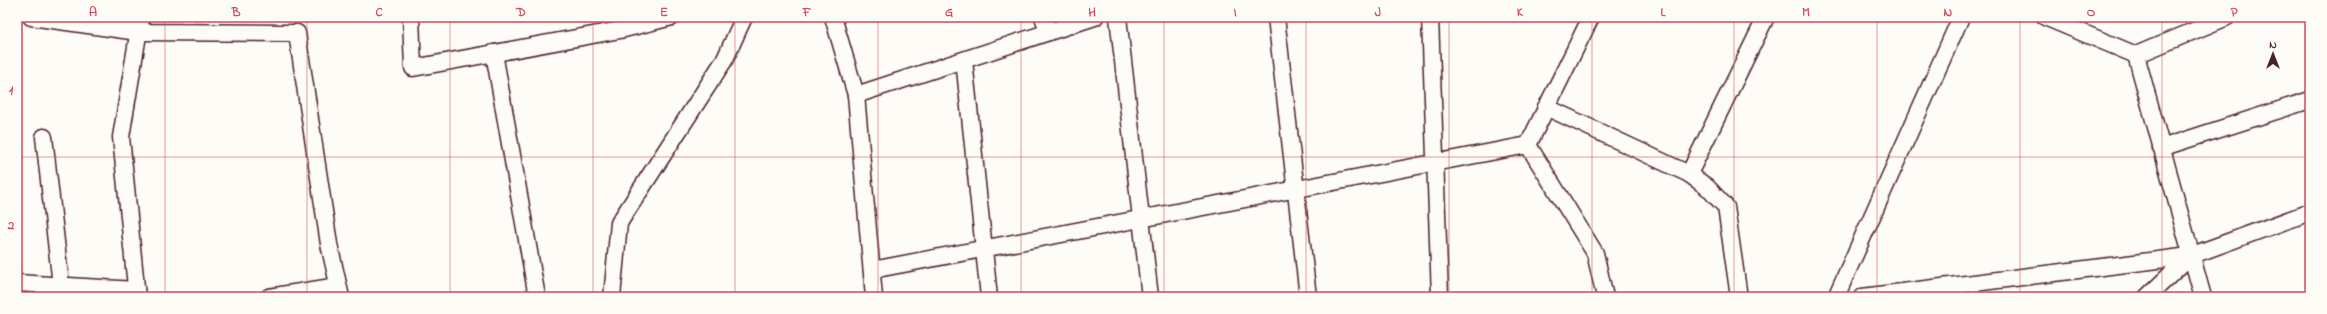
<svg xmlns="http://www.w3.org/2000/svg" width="2327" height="314" font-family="'Indie Flower',sans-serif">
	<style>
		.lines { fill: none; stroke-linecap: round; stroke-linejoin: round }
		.minor-casing { stroke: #4a1f2b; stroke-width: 19 }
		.minor { stroke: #fdfcf7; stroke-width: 16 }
		.grid { fill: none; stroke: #d1495b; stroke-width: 1; stroke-opacity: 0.55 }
		.neatline { fill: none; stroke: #d1495b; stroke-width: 1.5 }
		.grid-label { font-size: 13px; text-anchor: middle; font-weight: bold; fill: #d1495b }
	</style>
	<rect width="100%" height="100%" fill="#fdfcf7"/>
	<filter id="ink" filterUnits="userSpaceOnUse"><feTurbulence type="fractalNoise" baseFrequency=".025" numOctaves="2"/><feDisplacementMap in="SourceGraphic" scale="8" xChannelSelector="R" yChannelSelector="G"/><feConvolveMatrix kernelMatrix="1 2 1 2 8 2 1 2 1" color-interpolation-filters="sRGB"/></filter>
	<g filter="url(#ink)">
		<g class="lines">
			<g class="minor-casing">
				<g id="minor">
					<polyline points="31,17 138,32 297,33 329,244 341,297"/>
					<polyline points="411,17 413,68 620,30 672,17"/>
					<polyline points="833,17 856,95 874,297"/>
					<polyline points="1043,17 1049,32"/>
					<polyline points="1118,17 1150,297"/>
					<polyline points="1276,17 1308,297"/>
					<polyline points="1430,17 1440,297"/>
					<polyline points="2045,17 2136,55 2227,17"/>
					<polyline points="494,53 537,297"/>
					<polyline points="2136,55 2203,297"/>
					<polyline points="964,60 989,297"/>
					<polyline points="856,95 1095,17"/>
					<polyline points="1546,107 1689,174 1707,187 1726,207 1739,297"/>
					<polyline points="44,137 61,285"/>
					<polyline points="1528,145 1595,253 1605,297"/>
					<polyline points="1528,145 1591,17"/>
					<polyline points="2161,148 2310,100"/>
					<polyline points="1689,174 1766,17"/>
					<polyline points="872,270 1528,145"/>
					<polyline points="17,283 136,290"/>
					<polyline points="137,297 121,137 141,17"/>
					<polyline points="269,297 338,286"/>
					<polyline points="612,297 619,223 725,59 744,17"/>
					<polyline points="1836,297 1961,17"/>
					<polyline points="1862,297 2190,256"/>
					<polyline points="2147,297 2190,256 2310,212"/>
				</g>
			</g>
			<use href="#minor" class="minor"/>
		</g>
	</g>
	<path class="grid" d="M 165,17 L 165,297M 307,17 L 307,297M 450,17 L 450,297M 593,17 L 593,297M 735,17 L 735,297M 878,17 L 878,297M 1021,17 L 1021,297M 1164,17 L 1164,297M 1306,17 L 1306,297M 1449,17 L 1449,297M 1592,17 L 1592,297M 1734,17 L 1734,297M 1877,17 L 1877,297M 2020,17 L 2020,297M 2162,17 L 2162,297M 17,157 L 2310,157"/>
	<rect width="2327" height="314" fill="none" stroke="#fdfcf7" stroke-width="44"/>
	<g transform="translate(2273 54)" stroke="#fdfcf7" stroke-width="3" paint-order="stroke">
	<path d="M0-3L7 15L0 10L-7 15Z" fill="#4a1f2b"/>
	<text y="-6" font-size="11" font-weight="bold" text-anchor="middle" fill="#4a1f2b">N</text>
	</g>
	<rect x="22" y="22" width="2283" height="270" class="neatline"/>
	<g class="grid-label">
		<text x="93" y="16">A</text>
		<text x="236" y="16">B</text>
		<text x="379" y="16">C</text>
		<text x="521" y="16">D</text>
		<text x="664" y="16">E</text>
		<text x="807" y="16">F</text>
		<text x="949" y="16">G</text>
		<text x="1092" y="16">H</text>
		<text x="1235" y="16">I</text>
		<text x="1378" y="16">J</text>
		<text x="1520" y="16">K</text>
		<text x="1663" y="16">L</text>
		<text x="1806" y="16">M</text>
		<text x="1948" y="16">N</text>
		<text x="2091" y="16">O</text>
		<text x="2234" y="16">P</text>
		<text x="11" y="94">1</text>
		<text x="11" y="229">2</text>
	</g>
</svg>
